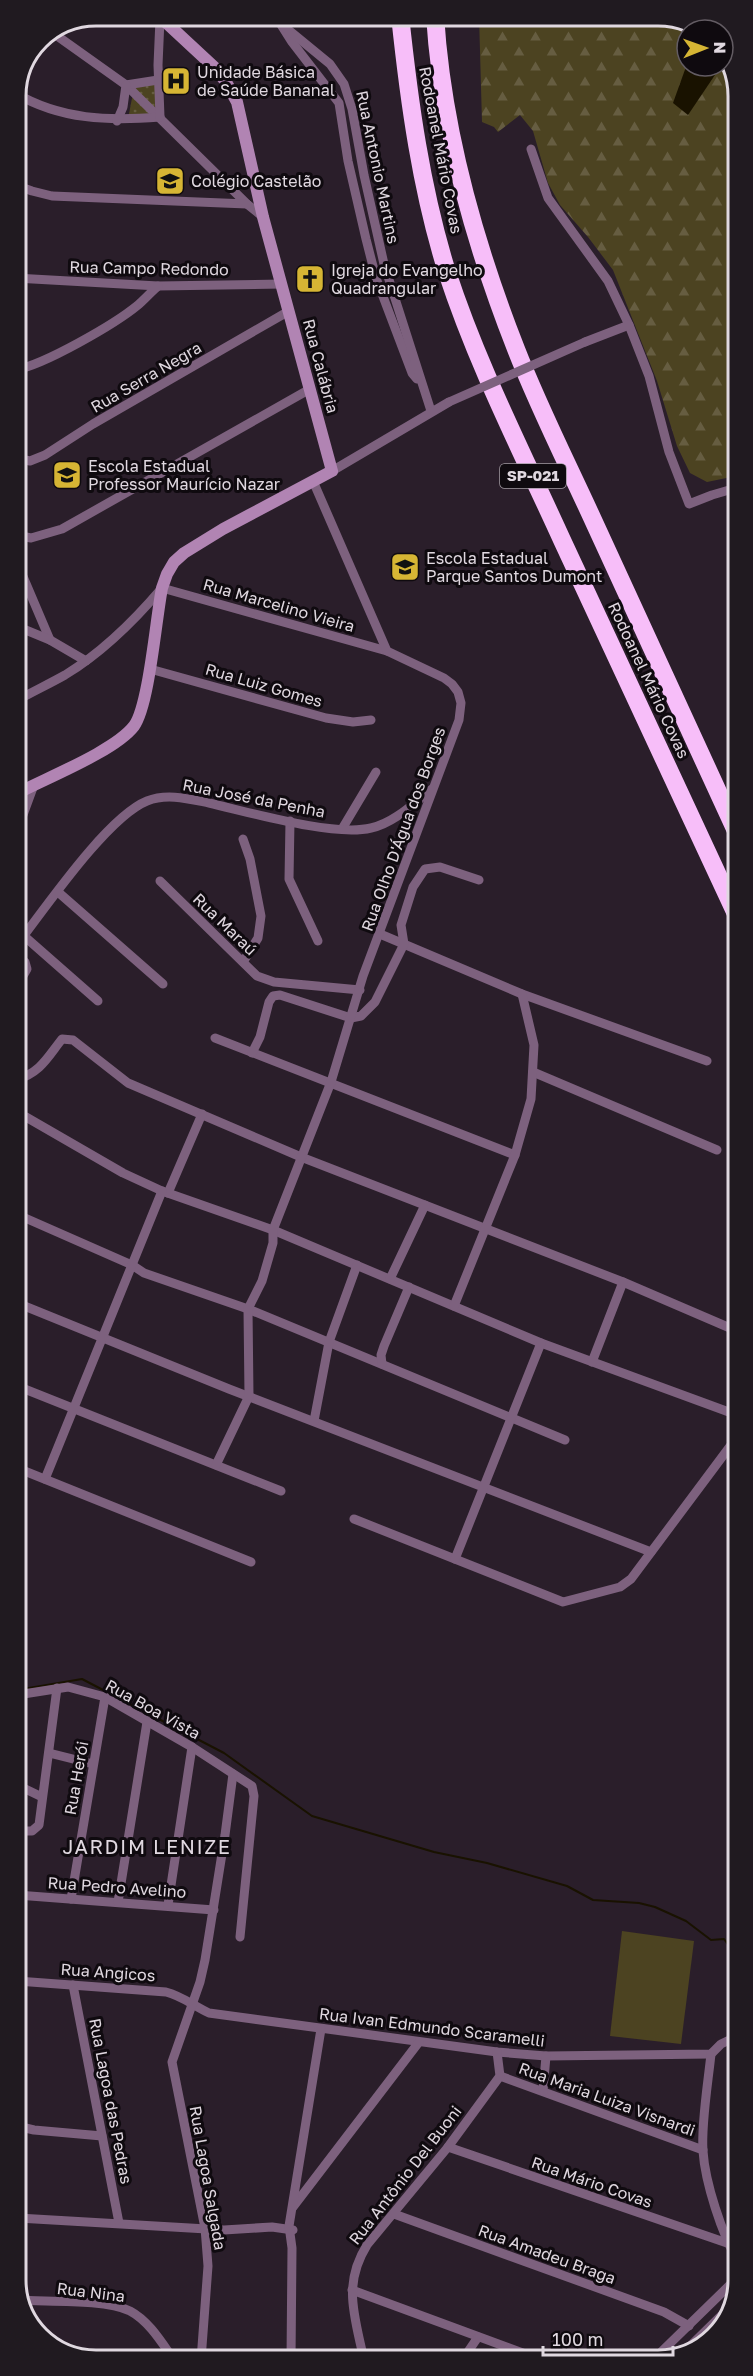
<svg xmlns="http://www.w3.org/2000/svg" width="753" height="2376" font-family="'Golos Text',sans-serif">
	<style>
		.grass { fill: url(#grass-dots) }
		.forest { fill: url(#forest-firs) }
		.pitch { fill: #4c4321 }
		.water { fill: #191200 }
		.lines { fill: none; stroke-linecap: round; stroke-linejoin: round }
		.stream { stroke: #191200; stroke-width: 2 }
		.street { stroke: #7d617e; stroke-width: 9 }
		.secondary { stroke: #b184b3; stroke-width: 12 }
		.highway { stroke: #f7bef9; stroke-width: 18 }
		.street-bridge { stroke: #7d617e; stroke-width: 9 }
		.labels { text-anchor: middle; stroke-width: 6; stroke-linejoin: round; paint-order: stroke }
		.shield { fill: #0f0a0f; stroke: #a19aa1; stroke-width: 1.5 }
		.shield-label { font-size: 15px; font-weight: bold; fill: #e0d8e0 }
		.poi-label { font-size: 16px; fill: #e0d8e0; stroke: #0f0a0f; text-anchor: start }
		.street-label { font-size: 16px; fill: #e0d8e0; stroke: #0f0a0f }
		.quarter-label { font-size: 20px; letter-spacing: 1.5px; fill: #e0d8e0; stroke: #0f0a0f }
		.rim { fill: none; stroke: #e0d8e0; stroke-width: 3 }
	</style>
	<defs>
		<pattern id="grass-dots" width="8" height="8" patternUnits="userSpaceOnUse" patternTransform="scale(1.5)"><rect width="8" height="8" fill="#4c4321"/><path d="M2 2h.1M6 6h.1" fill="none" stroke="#665d41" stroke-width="1.8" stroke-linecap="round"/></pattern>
		<pattern id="forest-firs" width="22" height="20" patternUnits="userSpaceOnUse" patternTransform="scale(1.5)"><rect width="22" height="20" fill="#4c4321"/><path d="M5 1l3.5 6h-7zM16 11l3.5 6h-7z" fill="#665d41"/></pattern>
	</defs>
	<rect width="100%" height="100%" fill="#2a1e2a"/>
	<g class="grass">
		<polygon points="157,83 159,113 134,88"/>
		<polygon points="133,93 157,116 128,119"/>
	</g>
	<polygon class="forest" points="479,15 663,15 699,30 687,30 687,66 723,66 723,55 735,75 736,476 707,482 690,473 677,446 657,381 613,270 588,237 560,205 548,183 533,131 520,115 498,132 494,127 482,122"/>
	<polygon class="pitch" points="622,1931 694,1941 681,2044 610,2036"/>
	<polygon class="water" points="687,64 721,66 688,115 673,103"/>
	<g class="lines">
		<polyline class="stream" points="17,1690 82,1679 224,1753 312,1816 434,1852 487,1863 567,1886 593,1900 639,1903 655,1907 686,1921 711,1940 724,1939 738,1958"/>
		<g class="street">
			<polyline points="272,15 280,23 292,42 339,103 348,161 366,239 376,278 412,373 417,379"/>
			<polyline points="280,23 330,64 344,84 352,109 364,175 384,264 431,411"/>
			<polyline points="53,33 126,85 247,204 263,217"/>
			<polyline points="126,85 158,80"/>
			<path d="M 15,93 C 61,120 109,121 160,117"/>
			<polyline points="160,117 158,65 160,19"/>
			<polyline points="117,121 123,107 126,85"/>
			<polyline points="531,149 548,198 608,281 629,325 649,376 669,452 689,504 712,495 736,488"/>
			<polyline points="15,185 32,191 52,196 247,204"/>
			<polyline points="15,278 158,286 282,284"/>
			<polyline points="585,342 629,325"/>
			<path d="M 15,370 C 44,365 115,324 138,305 C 145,299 151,292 158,286"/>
			<polyline points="16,458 30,461 45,455 93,424 289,311"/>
			<polyline points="332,471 449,402"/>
			<polyline points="16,535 31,538 62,529 310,389"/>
			<polyline points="16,560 50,640"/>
			<polyline points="16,626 50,640 86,661"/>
			<polyline points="150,669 326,718 353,722 371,720"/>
			<path d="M 16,701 C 32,692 49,684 65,675 C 103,652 134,621 162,588 L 387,651"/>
			<polyline points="290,821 289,879 318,941"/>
			<polyline points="342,829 376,772"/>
			<polyline points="16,834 34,785"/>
			<polyline points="243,839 250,859 261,916 258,938 243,962"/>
			<polyline points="160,881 257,976 274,982 360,990"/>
			<polyline points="58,892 163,984"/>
			<polyline points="380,934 522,994 707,1061"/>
			<polyline points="24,936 98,1001"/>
			<path d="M 16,946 C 44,910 107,817 147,801 C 167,793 189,799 209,803 C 249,812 333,837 371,828 C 394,823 414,803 432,789"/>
			<polyline points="16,955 25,962 27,969 16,988"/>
			<polyline points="215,1038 515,1155"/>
			<polyline points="252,1053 260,1037 269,1002 273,996 280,995 351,1018 361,1016 375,1002 404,944 401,925 413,887 425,869 440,867 479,880"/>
			<polyline points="533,1072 717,1150"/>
			<path d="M 16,1080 C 41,1072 47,1058 62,1039 L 73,1040 L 128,1083 L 301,1157 L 623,1282 L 737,1331"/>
			<polyline points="16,1128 26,1117 123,1173 162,1191 273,1230 541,1343 737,1415"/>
			<polyline points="168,1193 202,1114"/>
			<polyline points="16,1214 132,1265 144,1273 248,1309 565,1440"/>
			<polyline points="390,1279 425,1205"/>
			<polyline points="17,1303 229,1389 651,1552"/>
			<polyline points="454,1306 515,1155 531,1099 534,1045 522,994"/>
			<polyline points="592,1362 623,1282"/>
			<polyline points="382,1364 381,1355 384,1346 409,1287"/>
			<polyline points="17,1386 281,1491"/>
			<polyline points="314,1421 329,1342 357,1265"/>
			<polyline points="216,1465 249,1396 248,1309 262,1281 273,1243 273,1230 331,1082 363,976 459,720 461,703 458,692 452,684 444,678 387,651 313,481"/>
			<polyline points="17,1468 251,1562"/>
			<polyline points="45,1479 162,1191"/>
			<polyline points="354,1519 563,1602 620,1587 631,1579 737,1437"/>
			<polyline points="455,1559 541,1343"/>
			<polyline points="17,1695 68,1687 105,1697 192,1747 252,1786 254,1796 240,1937"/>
			<polyline points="49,1753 93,1764"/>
			<polyline points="17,1785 42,1797"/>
			<polyline points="17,1831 32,1831 39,1825 57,1688"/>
			<polyline points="17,1895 214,1910"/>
			<polyline points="71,1899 105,1697"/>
			<polyline points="118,1902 147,1722"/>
			<polyline points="168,1905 192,1747"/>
			<path d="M 17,1981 L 166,1992 C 182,1996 194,2006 209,2013 L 497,2052 L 546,2056 L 711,2054 L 721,2044 L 738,2036"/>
			<polyline points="73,1985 119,2223"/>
			<path d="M 711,2054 C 708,2083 701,2124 703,2151 C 705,2182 722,2235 738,2261"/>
			<polyline points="500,2076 703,2150"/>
			<polyline points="543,2091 546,2056"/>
			<polyline points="17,2126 34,2130 102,2136"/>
			<polyline points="448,2147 727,2243"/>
			<polyline points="293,2207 419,2042"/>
			<polyline points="394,2214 664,2312 689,2326"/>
			<polyline points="18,2218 224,2230 272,2227 293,2230"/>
			<polyline points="352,2290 539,2359"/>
			<path d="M 18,2300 C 47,2302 105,2299 130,2311 C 149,2321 162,2343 174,2360"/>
			<polyline points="79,2356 92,2361"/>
			<polyline points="679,2357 728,2309"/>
			<polyline points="655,2358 738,2277"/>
			<polyline points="463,2359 478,2337"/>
			<polyline points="201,2360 208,2266 205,2228 172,2062 200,1982 205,1960 225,1835 233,1774"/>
			<polyline points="291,2360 292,2248 289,2226 321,2029"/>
			<path d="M 364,2360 C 355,2317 342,2285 367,2245 L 448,2147 L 500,2076 L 497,2052"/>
		</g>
		<path class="secondary" d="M 16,794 C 46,778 115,751 134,726 C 149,706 156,618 162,588 L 167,574 L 174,562 L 184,553 L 223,529 L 332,471 L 263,217 L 237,102 L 226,82 L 214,67 L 158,15"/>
		<g class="highway">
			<path d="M 400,15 C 409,101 421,189 447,272 C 477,364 522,452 562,540 C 620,664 678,789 736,914"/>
			<path d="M 435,15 C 442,130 474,242 516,349 C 539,408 568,465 594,522 C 641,625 689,728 736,831"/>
		</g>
		<polyline class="street-bridge" points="449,402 585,342"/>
	</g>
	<defs>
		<g id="hospital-square" transform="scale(1.5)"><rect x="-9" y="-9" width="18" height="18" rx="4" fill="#d6b534" stroke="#0f0a0f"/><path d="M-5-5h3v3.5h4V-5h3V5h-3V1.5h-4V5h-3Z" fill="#111"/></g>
		<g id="school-square" transform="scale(1.5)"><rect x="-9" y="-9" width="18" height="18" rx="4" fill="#d6b534" stroke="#0f0a0f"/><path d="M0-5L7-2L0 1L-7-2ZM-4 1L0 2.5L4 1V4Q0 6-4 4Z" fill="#111"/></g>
		<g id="church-square" transform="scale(1.5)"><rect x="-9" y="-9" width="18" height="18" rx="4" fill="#d6b534" stroke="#0f0a0f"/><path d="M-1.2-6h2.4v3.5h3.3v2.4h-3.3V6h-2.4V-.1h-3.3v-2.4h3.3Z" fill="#111"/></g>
	</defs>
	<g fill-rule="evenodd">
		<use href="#hospital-square" x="176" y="81"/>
		<use href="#school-square" x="170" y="181"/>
		<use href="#church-square" x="310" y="279"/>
		<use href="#school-square" x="67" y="475"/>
		<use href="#school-square" x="405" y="567"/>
	</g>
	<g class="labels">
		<rect class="shield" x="500" y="464" width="66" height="24" rx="4.5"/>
		<g class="shield-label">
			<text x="533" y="481">SP-021</text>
		</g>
		<g class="poi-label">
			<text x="197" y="78">Unidade Básica<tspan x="197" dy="18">de Saúde Bananal</tspan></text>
			<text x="191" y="187">Colégio Castelão</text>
			<text x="331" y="276">Igreja do Evangelho<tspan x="331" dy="18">Quadrangular</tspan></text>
			<text x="88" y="472">Escola Estadual<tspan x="88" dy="18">Professor Maurício Nazar</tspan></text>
			<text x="426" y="564">Escola Estadual<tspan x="426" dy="18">Parque Santos Dumont</tspan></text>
		</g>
		<g class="street-label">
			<text transform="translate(441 150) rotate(79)" y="6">Rodoanel Mário Covas</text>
			<text transform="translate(378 167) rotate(78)" y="6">Rua Antonio Martins</text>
			<text transform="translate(149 268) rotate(1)" y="6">Rua Campo Redondo</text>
			<text transform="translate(321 366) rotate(75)" y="6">Rua Calábria</text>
			<text transform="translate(146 377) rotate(-30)" y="6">Rua Serra Negra</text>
			<text transform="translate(279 605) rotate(16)" y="6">Rua Marcelino Vieira</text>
			<text transform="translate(649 680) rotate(65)" y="6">Rodoanel Mário Covas</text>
			<text transform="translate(264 685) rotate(16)" y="6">Rua Luiz Gomes</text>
			<text transform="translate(254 798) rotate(11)" y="6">Rua José da Penha</text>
			<text transform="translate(403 829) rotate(-70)" y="6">Rua Olho D'Água dos Borges</text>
			<text transform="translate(225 924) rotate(44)" y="6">Rua Maraú</text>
			<text transform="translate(153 1709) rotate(29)" y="6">Rua Boa Vista</text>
			<text transform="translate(76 1778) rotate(-80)" y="6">Rua Herói</text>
			<text transform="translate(117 1887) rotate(4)" y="6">Rua Pedro Avelino</text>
			<text transform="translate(108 1972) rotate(4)" y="6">Rua Angicos</text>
			<text transform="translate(432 2027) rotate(7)" y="6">Rua Ivan Edmundo Scaramelli</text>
			<text transform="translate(607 2099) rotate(20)" y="6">Rua Maria Luiza Visnardi</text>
			<text transform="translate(111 2101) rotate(79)" y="6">Rua Lagoa das Pedras</text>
			<text transform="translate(405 2175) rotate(-52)" y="6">Rua Antônio Del Buoni</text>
			<text transform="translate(208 2178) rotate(80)" y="6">Rua Lagoa Salgada</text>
			<text transform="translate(592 2182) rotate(19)" y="6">Rua Mário Covas</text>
			<text transform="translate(547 2254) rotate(20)" y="6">Rua Amadeu Braga</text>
			<text transform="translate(91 2292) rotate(7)" y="6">Rua Nina</text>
		</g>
		<g class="quarter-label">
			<text x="147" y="1854">JARDIM LENIZE</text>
		</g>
	</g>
	<path d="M0 0H753V2376H0ZM96 26H658A70 70 0 0 1 728 96V2280A70 70 0 0 1 658 2350H96A70 70 0 0 1 26 2280V96A70 70 0 0 1 96 26Z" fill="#201a20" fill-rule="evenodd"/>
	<path class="rim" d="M96 26H658A70 70 0 0 1 728 96V2280A70 70 0 0 1 658 2350H96A70 70 0 0 1 26 2280V96A70 70 0 0 1 96 26Z"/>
	<g transform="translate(705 48) rotate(89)"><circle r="28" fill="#0f0a0f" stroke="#635c63" stroke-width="1.5"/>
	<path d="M0-4.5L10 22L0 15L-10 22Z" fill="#d6b534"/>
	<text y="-9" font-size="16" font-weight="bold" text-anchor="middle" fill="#e0d8e0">N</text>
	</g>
	<path d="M543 2346v9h130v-9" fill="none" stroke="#e0d8e0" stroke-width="3"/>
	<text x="552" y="2346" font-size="18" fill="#e0d8e0" stroke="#0f0a0f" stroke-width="4.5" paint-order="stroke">100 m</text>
</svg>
